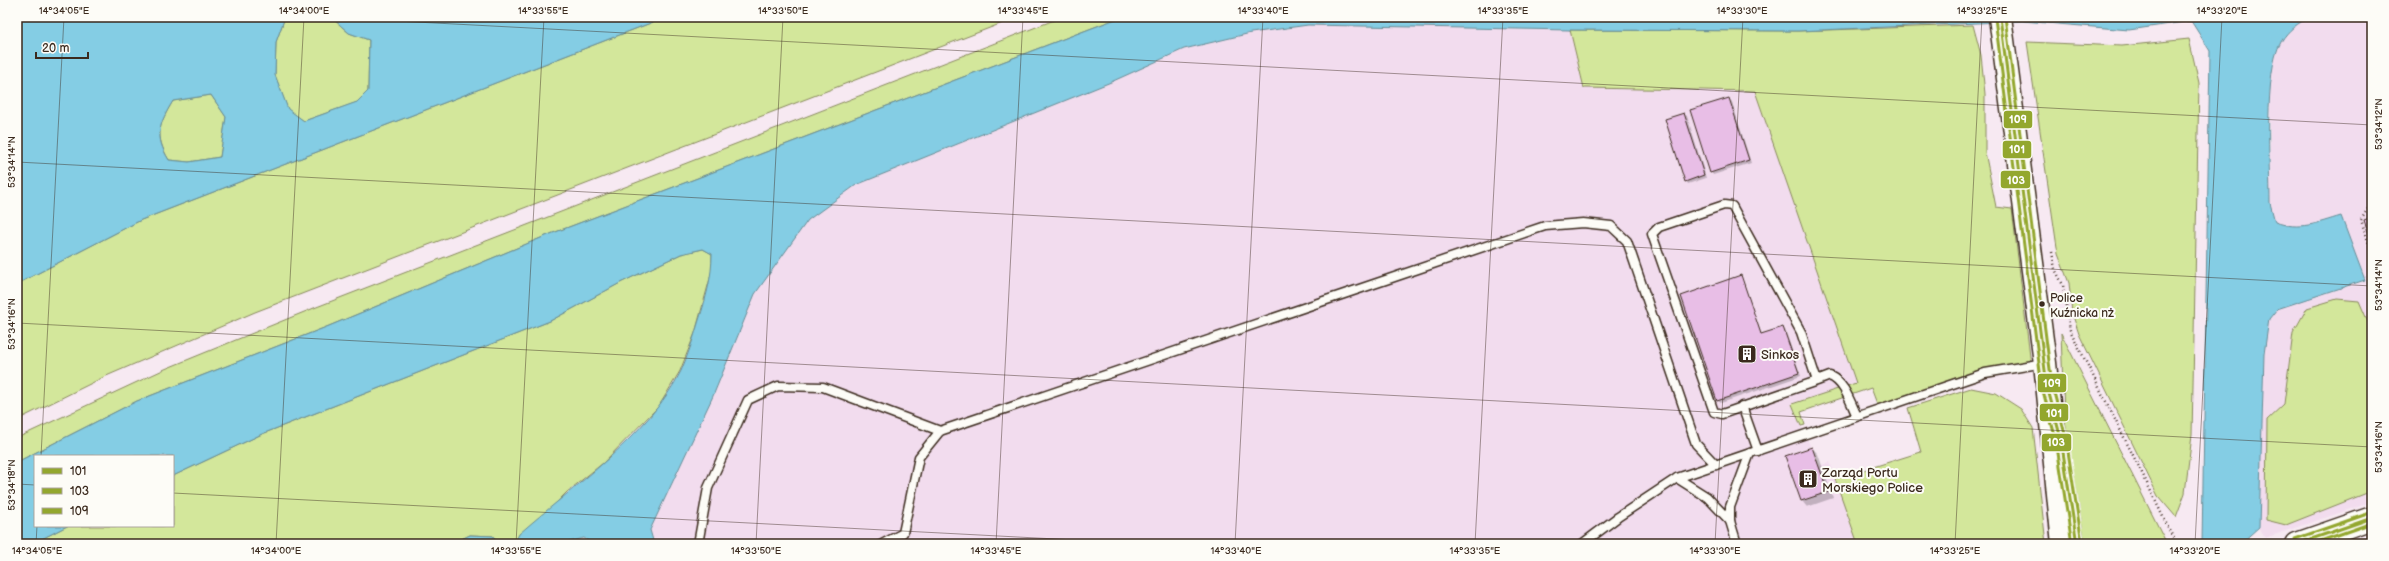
<svg xmlns="http://www.w3.org/2000/svg" width="2389" height="561" font-family="'Balsamiq Sans',sans-serif">
	<style>
		.built { fill: #f2dcee }
		.green { fill: #d3e79b; stroke: #87885c }
		.water { fill: #84cde4; stroke: #678c95; fill-rule: evenodd }
		.shadow { fill: #0003 }
		.building { fill: #e8bee6; stroke: #3b2a1e }
		.lines { fill: none; stroke-linecap: round; stroke-linejoin: round }
		.lane-casing { stroke: #3b2a1e; stroke-width: 11 }
		.secondary-casing { stroke: #3b2a1e; stroke-width: 25 }
		.path { stroke: #3b2a1e; stroke-width: 2.5; stroke-dasharray: 1 3; stroke-linecap: butt }
		.lane { stroke: #fdfcf7; stroke-width: 8 }
		.secondary { stroke: #fdfcf7; stroke-width: 22 }
		.bus-1-casing { stroke: #fdfcf7; stroke-width: 6 }
		.bus-2-casing { stroke: #fdfcf7; stroke-width: 6 }
		.bus-3-casing { stroke: #fdfcf7; stroke-width: 6 }
		.bus-1 { stroke: #93a72e; stroke-width: 3 }
		.bus-2 { stroke: #93a72e; stroke-width: 3 }
		.bus-3 { stroke: #93a72e; stroke-width: 3 }
		.ticks { fill: none; stroke: #3b2a1e; stroke-width: 1; stroke-opacity: 0.45 }
		.bus-dot { fill: #3b2a1e; stroke: #fdfcf7; stroke-width: 1.5 }
		.labels { text-anchor: middle; stroke-width: 4; stroke-linejoin: round; paint-order: stroke }
		.bus-label { font-size: 12px; fill: #3b2a1e; stroke: #fdfcf7; text-anchor: start }
		.poi-label { font-size: 13px; fill: #3b2a1e; stroke: #fdfcf7; text-anchor: start }
		.line-badge { stroke: #fdfcf7; stroke-width: 1.5 }
		.badge-label { font-size: 11px; text-anchor: middle; font-weight: bold; fill: #fff }
		.neatline { fill: none; stroke: #3b2a1e; stroke-width: 1.5 }
		.ticks-label { font-size: 10px; text-anchor: middle; fill: #3b2a1e }
	</style>
	<rect width="100%" height="100%" fill="#f7e9f2"/>
	<filter id="ink" filterUnits="userSpaceOnUse"><feTurbulence type="fractalNoise" baseFrequency=".025" numOctaves="2"/><feDisplacementMap in="SourceGraphic" scale="8" xChannelSelector="R" yChannelSelector="G"/><feConvolveMatrix kernelMatrix="1 2 1 2 8 2 1 2 1" color-interpolation-filters="sRGB"/></filter>
	<g filter="url(#ink)">
		<g class="built">
			<polygon points="2310,17 2372,17 2372,502 2265,538 2259,527 2264,354 2269,319 2277,309 2365,281 2341,216 2306,226 2290,228 2275,222 2270,203 2270,72 2280,43 2296,24"/>
			<polygon points="1308,25 1570,30 1584,88 1755,91 1856,383 1792,404 1819,466 1830,462 1858,544 654,544 650,530 713,396 755,294 808,220 856,185 1111,82 1184,49 1251,33"/>
		</g>
		<g class="green">
			<polygon points="285,17 331,17 349,33 369,40 368,91 358,102 304,121 288,110 275,75 276,42"/>
			<polygon points="666,17 1018,17 255,312 104,377 17,420 17,284 141,220"/>
			<polygon points="1062,17 1121,17 553,233 329,326 137,401 17,462 17,438 165,369 314,308"/>
			<polygon points="1973,25 1981,55 1985,94 1985,152 1996,207 2012,209 2031,365 1985,373 1879,409 1871,388 1801,412 1805,425 1801,426 1792,404 1856,383 1755,91 1584,88 1570,30 1798,31"/>
			<polygon points="2189,39 2199,83 2192,435 2185,493 2176,517 2158,496 2079,334 2072,313 2069,283 2058,254 2027,42 2122,46"/>
			<path d="M 211,95 L 226,117 L 220,157 L 189,162 L 169,160 C 154,135 159,124 173,101 Z"/>
			<polygon points="703,249 712,254 712,271 695,333 680,371 659,406 603,463 567,492 515,544 499,544 493,536 470,535 451,544 32,544 67,526 173,526 173,476 262,434 550,321 622,282 681,254"/>
			<polygon points="2337,299 2359,301 2372,331 2372,491 2286,525 2266,520 2267,420 2284,404 2293,333 2307,308"/>
			<polygon points="2061,333 2167,544 2085,544 2064,414"/>
			<polygon points="1971,388 1996,393 2021,409 2033,428 2046,544 1858,544 1835,479 1921,452 1908,408"/>
		</g>
		<g class="water">
			<path d="M 17,17 L 285,17 L 276,42 L 275,75 L 288,109 L 304,121 L 357,102 L 368,91 L 369,40 L 349,33 L 331,17 L 666,17 L 141,220 L 17,284 ZM 211,95 L 226,117 L 220,157 L 189,162 L 169,160 C 154,136 159,124 173,101 Z"/>
			<path d="M 1121,17 L 2310,17 C 2298,23 2288,30 2281,42 C 2263,72 2270,165 2270,203 L 2275,222 C 2300,231 2317,223 2341,216 L 2365,280 L 2277,309 L 2269,319 L 2264,354 L 2259,527 L 2240,544 L 2202,544 L 2210,51 L 2191,21 L 2129,30 L 2022,21 L 1798,31 L 1570,30 L 1308,25 L 1251,33 L 1184,49 L 1111,82 L 856,185 L 808,220 L 755,294 L 713,396 L 650,530 L 654,544 L 593,544 L 584,538 L 562,544 L 514,544 L 519,534 C 571,488 650,434 681,371 C 688,355 694,337 699,320 C 706,298 712,277 712,254 L 703,249 L 681,254 L 622,282 L 550,321 L 262,434 L 173,476 L 173,456 L 35,456 L 35,526 L 67,526 L 32,544 L 17,544 L 17,462 L 137,401 L 329,326 L 553,233 Z"/>
			<polygon points="470,535 493,536 499,544 451,544"/>
		</g>
		<g class="shadow">
			<polygon points="1729,99 1732,102 1751,163 1713,175 1711,172"/>
			<polygon points="1684,114 1687,116 1706,178 1688,184 1686,181"/>
			<polygon points="1740,276 1762,335 1783,328 1785,330 1801,376 1721,403 1718,401"/>
			<polygon points="1812,448 1818,454 1833,498 1807,507 1802,501 1786,457"/>
		</g>
		<g class="building">
			<polygon points="1729,98 1749,160 1710,173 1690,110"/>
			<polygon points="1684,113 1704,175 1685,182 1665,119"/>
			<polygon points="2372,217 2372,243 2364,220"/>
			<polygon points="1741,275 1761,334 1783,327 1799,373 1717,401 1681,296"/>
			<polygon points="1812,447 1828,492 1801,501 1785,456"/>
		</g>
		<g class="lines">
			<g class="lane-casing">
				<g id="lane">
					<path d="M 1817,381 L 1801,332 L 1732,206 L 1724,205 L 1659,227 L 1652,234 L 1654,240 L 1714,412 L 1722,414 L 1817,381 L 1830,376 C 1845,383 1850,402 1857,416"/>
					<polyline points="1742,406 1758,451"/>
					<polyline points="1677,478 1707,497 1730,521"/>
					<polyline points="698,544 708,488 748,400 778,386 823,387 940,431"/>
					<polyline points="882,544 903,533 919,457 940,431 1545,226 1583,223 1611,226 1627,241 1696,444 1716,465"/>
					<polyline points="1582,544 1618,517 1677,478 1985,373 2044,363"/>
					<polyline points="1737,544 1730,521 1730,507 1750,453"/>
				</g>
			</g>
			<g class="secondary-casing">
				<g id="secondary">
					<polyline points="2000,17 2045,363 2063,544"/>
					<polyline points="2297,544 2372,518"/>
				</g>
			</g>
			<g class="path">
				<polyline points="2372,202 2361,220 2372,253"/>
				<polyline points="2052,252 2055,269 2063,285 2070,330 2145,479 2176,544"/>
			</g>
			<use href="#lane" class="lane"/>
			<use href="#secondary" class="secondary"/>
			<g class="bus-1-casing">
				<g id="bus-1">
					<polyline points="2000,17 2047,386 2061,439 2077,544"/>
					<polyline points="2297,544 2372,518"/>
				</g>
			</g>
			<g class="bus-2-casing">
				<g id="bus-2">
					<polyline points="1995,18 2042,387 2056,440 2072,544"/>
					<polyline points="2312,544 2372,523"/>
				</g>
			</g>
			<g class="bus-3-casing">
				<g id="bus-3">
					<polyline points="2005,17 2052,385 2066,438 2082,543"/>
					<polyline points="2295,539 2370,513"/>
				</g>
			</g>
			<use href="#bus-1" class="bus-1"/>
			<use href="#bus-2" class="bus-2"/>
			<use href="#bus-3" class="bus-3"/>
		</g>
	</g>
	<path class="ticks" d="M 321,17 L 2372,125M 17,162 L 2372,286M 17,323 L 2372,447M 41,456 L 64,17M 17,484 L 35,485M 173,493 L 1152,544M 36,544 L 37,526M 276,544 L 304,17M 516,544 L 544,17M 756,544 L 783,17M 996,544 L 1023,17M 1235,544 L 1263,17M 1475,544 L 1503,17M 1715,544 L 1743,17M 1955,544 L 1982,17M 2195,544 L 2222,17"/>
	<defs>
		<g id="building-square" transform="scale(1)"><rect x="-9" y="-9" width="18" height="18" rx="4" fill="#3b2a1e" stroke="#fdfcf7"/><path d="M-4-6H4V6H1V3H-1V6H-4ZM-2.5-4.3h1.7v1.8h-1.7ZM.8-4.3h1.7v1.8H.8ZM-2.5-1h1.7V.8h-1.7ZM.8-1h1.7V.8H.8Z" fill="#fff"/></g>
	</defs>
	<g fill-rule="evenodd">
		<use href="#building-square" x="1747" y="354"/>
		<use href="#building-square" x="1808" y="479"/>
	</g>
	<circle class="bus-dot" cx="2042" cy="304" r="3.5"/>
	<g class="labels">
		<g class="bus-label">
			<text x="2050" y="302">Police<tspan x="2050" dy="15">Kuźnicka nż</tspan></text>
		</g>
		<g class="poi-label">
			<text x="1761" y="359">Sinkos</text>
			<text x="1822" y="477">Zarząd Portu<tspan x="1822" dy="15">Morskiego Police</tspan></text>
		</g>
	</g>
	<g class="line-badge">
		<rect x="2003" y="110" width="30" height="19" rx="4" fill="#93a72e"/>
		<rect x="2002" y="140" width="30" height="19" rx="4" fill="#93a72e"/>
		<rect x="2000" y="170" width="31" height="19" rx="4" fill="#93a72e"/>
		<rect x="2037" y="373" width="30" height="20" rx="4" fill="#93a72e"/>
		<rect x="2039" y="403" width="30" height="19" rx="4" fill="#93a72e"/>
		<rect x="2041" y="433" width="31" height="19" rx="4" fill="#93a72e"/>
	</g>
	<g class="badge-label">
		<text x="2018" y="123">109</text>
		<text x="2017" y="153">101</text>
		<text x="2016" y="184">103</text>
		<text x="2052" y="387">109</text>
		<text x="2054" y="417">101</text>
		<text x="2056" y="446">103</text>
	</g>
	<rect width="2389" height="561" fill="none" stroke="#fdfcf7" stroke-width="44"/>
	<rect x="34" y="455" width="140" height="72" fill="#fdfcf7" stroke="#afa8a0"/>
	<rect x="42" y="468" width="20" height="6" fill="#93a72e" stroke="#afa8a0"/>
	<text x="70" y="475" font-size="12" fill="#3b2a1e">101</text>
	<rect x="42" y="488" width="20" height="6" fill="#93a72e" stroke="#afa8a0"/>
	<text x="70" y="495" font-size="12" fill="#3b2a1e">103</text>
	<rect x="42" y="508" width="20" height="6" fill="#93a72e" stroke="#afa8a0"/>
	<text x="70" y="515" font-size="12" fill="#3b2a1e">109</text>
	<path d="M36 52v6h52v-6" fill="none" stroke="#3b2a1e" stroke-width="2"/>
	<text x="42" y="52" font-size="12" fill="#3b2a1e" stroke="#fdfcf7" stroke-width="3" paint-order="stroke">20 m</text>
	<rect x="22" y="22" width="2345" height="517" class="neatline"/>
	<g class="ticks-label">
		<text x="64" y="14">14°34'05"E</text>
		<text x="304" y="14">14°34'00"E</text>
		<text x="543" y="14">14°33'55"E</text>
		<text x="783" y="14">14°33'50"E</text>
		<text x="1023" y="14">14°33'45"E</text>
		<text x="1263" y="14">14°33'40"E</text>
		<text x="1503" y="14">14°33'35"E</text>
		<text x="1742" y="14">14°33'30"E</text>
		<text x="1982" y="14">14°33'25"E</text>
		<text x="2222" y="14">14°33'20"E</text>
		<text transform="translate(2378 124) rotate(-90)" y="4">53°34'12"N</text>
		<text transform="translate(11 162) rotate(-90)" y="4">53°34'14"N</text>
		<text transform="translate(2378 285) rotate(-90)" y="4">53°34'14"N</text>
		<text transform="translate(11 324) rotate(-90)" y="4">53°34'16"N</text>
		<text transform="translate(2378 447) rotate(-90)" y="4">53°34'16"N</text>
		<text transform="translate(11 485) rotate(-90)" y="4">53°34'18"N</text>
		<text x="37" y="554">14°34'05"E</text>
		<text x="276" y="554">14°34'00"E</text>
		<text x="516" y="554">14°33'55"E</text>
		<text x="756" y="554">14°33'50"E</text>
		<text x="996" y="554">14°33'45"E</text>
		<text x="1236" y="554">14°33'40"E</text>
		<text x="1475" y="554">14°33'35"E</text>
		<text x="1715" y="554">14°33'30"E</text>
		<text x="1955" y="554">14°33'25"E</text>
		<text x="2195" y="554">14°33'20"E</text>
	</g>
</svg>
